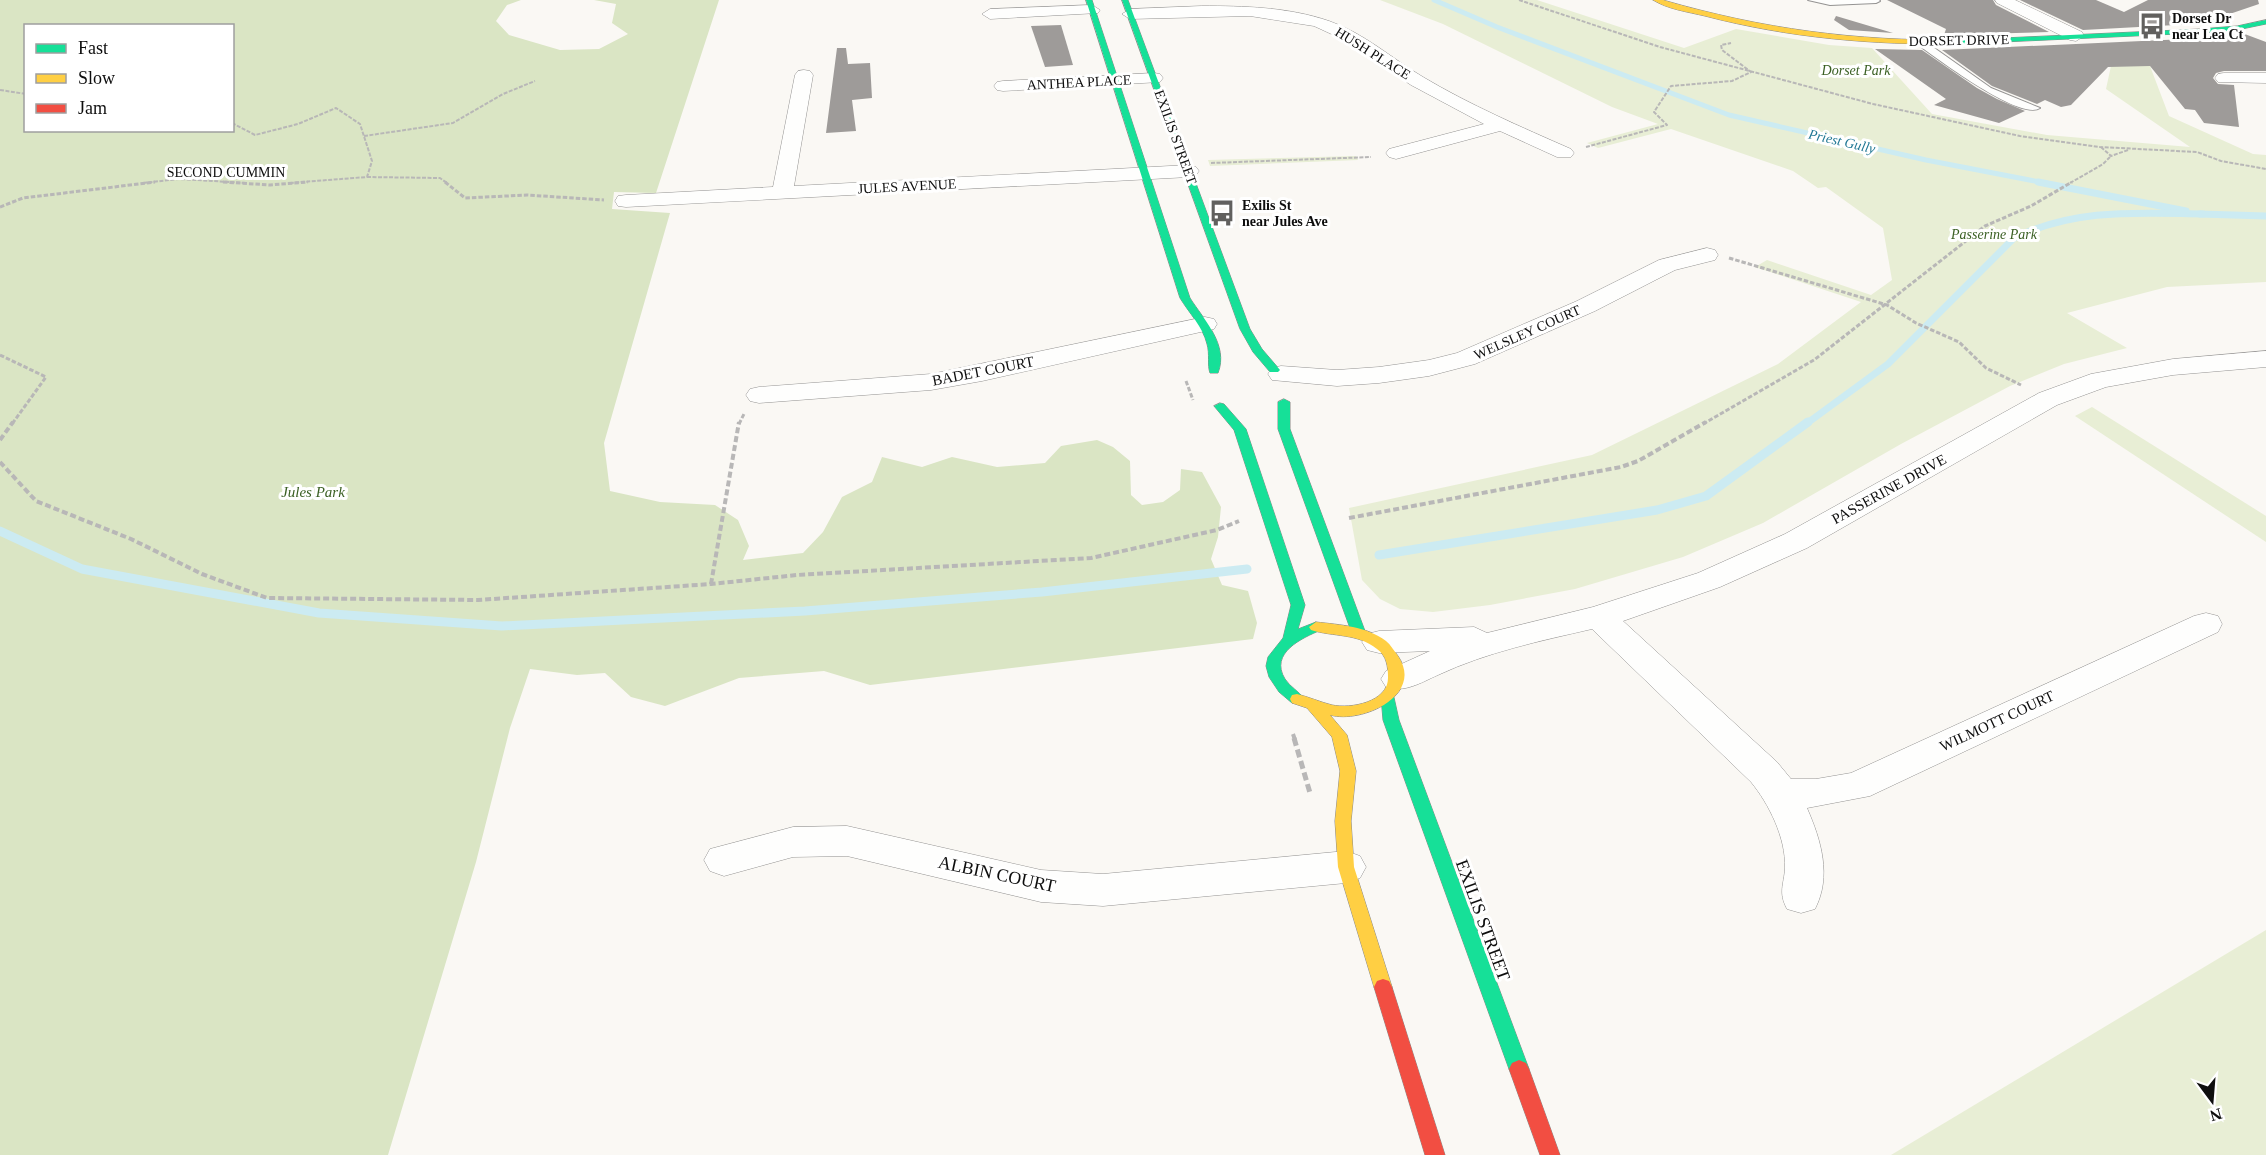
<svg xmlns="http://www.w3.org/2000/svg" width="2266" height="1155" font-family="'Times New Roman',serif">
	<style>
		.green { fill: #e8eed5 }
		.forest { fill: #dae5c4; fill-rule: evenodd }
		.lines { fill: none; stroke-linecap: round; stroke-linejoin: round }
		.stream-far2 { stroke: #ccebf2; stroke-width: 5 }
		.stream-far1 { stroke: #ccebf2; stroke-width: 7 }
		.stream { stroke: #ccebf2; stroke-width: 9 }
		.building { fill: #9e9b99 }
		.lane-casing { stroke: #949392; stroke-width: 2 }
		.street-casing { stroke: #949392; stroke-width: 1 }
		.fast-casing { stroke: #8b8a88; stroke-width: 1 }
		.slow-casing { stroke: #8b8a88; stroke-width: 1 }
		.jam-casing { stroke: #8b8a88; stroke-width: 1 }
		.path-far3 { stroke: #b8b7b7; stroke-width: 2; stroke-dasharray: 4 1.5; stroke-linecap: butt }
		.path-far2 { stroke: #b8b7b7; stroke-width: 3; stroke-dasharray: 4.5 2; stroke-linecap: butt }
		.path-far1 { stroke: #b8b7b7; stroke-width: 4; stroke-dasharray: 6 3; stroke-linecap: butt }
		.path { stroke: #b8b7b7; stroke-width: 5; stroke-dasharray: 8 4; stroke-linecap: butt }
		.lane { fill: #fefefd; fill-rule: evenodd }
		.street { fill: #fefefd; fill-rule: evenodd }
		.fast { fill: #16e098; fill-rule: evenodd }
		.slow { fill: #ffcf43; fill-rule: evenodd }
		.jam { fill: #f24e42; fill-rule: evenodd }
		.labels { text-anchor: middle; stroke-width: 6; stroke-linejoin: round; paint-order: stroke }
		.far-poi-label { font-size: 14px; font-weight: bold; fill: #0e0e0e; stroke: #fff; text-anchor: start }
		.far-street-label { font-size: 14px; fill: #0e0e0e; stroke: #fff }
		.far-park-label { font-size: 14px; font-style: italic; fill: #3b6024; stroke: #fff }
		.far-water-label { font-size: 14px; font-style: italic; fill: #227895; stroke: #fff }
		.street-label { font-size: 15px; fill: #0e0e0e; stroke: #fff }
		.park-label { font-size: 15px; font-style: italic; fill: #3b6024; stroke: #fff }
		.near-street-label { font-size: 18px; fill: #0e0e0e; stroke: #fff }
	</style>
	<rect width="100%" height="100%" fill="#faf8f4"/>
	<g class="green">
		<polygon points="1380,0 1537,0 1684,48 1736,29 1829,45 1872,48 1932,114 2047,135 2190,147 2106,89 2111,66 2125,55 2150,66 2169,116 2253,154 2266,155 2266,282 2167,287 2067,313 2127,348 2064,364 2010,386 1901,444 1763,523 1683,557 1575,589 1490,605 1433,612 1400,609 1380,599 1362,580 1349,508 1592,455 1778,364 1861,302 1755,267 1767,260 1871,295 1892,280 1883,228 1826,187 1818,188 1793,171 1671,129 1598,148 1587,143 1658,124 1612,107 1443,24"/>
		<polygon points="1356,156 1358,160 1210,166 1208,160"/>
		<polygon points="2092,407 2266,516 2266,542 2075,416"/>
		<polygon points="2266,930 2266,1155 1891,1155"/>
	</g>
	<path class="forest" d="M 0,0 L 521,0 L 507,5 L 496,21 L 509,35 L 560,50 L 599,49 L 628,34 L 612,23 L 616,4 L 594,0 L 719,0 L 656,193 L 614,192 L 612,209 L 670,213 L 604,443 L 610,491 L 660,502 L 715,505 L 738,520 L 749,546 L 743,560 L 803,553 L 823,532 L 842,497 L 872,482 L 882,457 L 922,467 L 952,457 L 997,467 L 1045,463 L 1061,446 L 1097,440 L 1113,447 L 1130,461 L 1131,495 L 1142,505 L 1163,502 L 1180,490 L 1181,469 L 1202,472 L 1221,507 L 1218,537 L 1211,559 L 1222,585 L 1248,591 L 1257,623 L 1253,639 L 870,685 L 824,671 L 739,678 L 665,706 L 631,697 L 605,673 L 577,675 L 530,669 L 510,728 L 476,862 L 388,1155 L 0,1155 ZM 26,26 L 232,26 L 232,130 L 26,130 Z"/>
	<g class="lines">
		<polyline class="stream-far2" points="1434,0 1497,27 1729,115 1926,160 2045,183"/>
		<g class="stream-far1">
			<polyline points="2038,182 2186,211"/>
			<polyline points="2200,214 2266,216"/>
			<path d="M 1806,424 L 1888,364 L 2014,238 C 2076,208 2136,213 2203,214"/>
		</g>
		<g class="stream">
			<polyline points="0,531 82,569 319,613 502,626 805,611 1042,592 1247,569"/>
			<polyline points="1379,555 1657,510 1706,496 1808,422"/>
		</g>
	</g>
	<g class="building">
		<polygon points="1887,0 1993,0 1996,5 2049,32 1944,35 1946,29"/>
		<polygon points="2020,0 2096,0 2124,12 2148,0 2258,0 2259,4 2209,21 2213,23 2083,30"/>
		<polygon points="1836,16 1893,33 1849,30 1834,20"/>
		<polygon points="1061,25 1073,65 1045,67 1031,26"/>
		<polygon points="2242,33 2266,42 2266,71 2224,71 2216,73 2213,78 2218,84 2234,85 2239,127 2204,123 2195,110 2185,109 2150,66 2108,67 2071,105 2061,107 2045,100 2037,104 1992,86 1942,50 2186,39"/>
		<polygon points="837,48 846,48 848,64 870,63 872,98 852,100 856,131 826,133"/>
		<polygon points="1875,49 1922,50 1977,88 1997,99 2025,111 1999,123 1934,105 1946,99"/>
	</g>
	<g class="lines">
		<g class="lane-casing">
			<g id="lane">
				<polygon points="1808,0 1879,0 1880,1 1876,3 1830,5"/>
				<path d="M 1917,40 L 1923,40 L 1991,88 L 2040,108 C 2021,122 1935,57 1917,44 Z"/>
			</g>
		</g>
		<g class="street-casing">
			<g id="street">
				<polygon points="1995,0 2015,0 2082,32 2084,36 2076,41 2070,40 1997,3"/>
				<polygon points="1092,5 1100,10 1098,13 990,19 982,14 990,9"/>
				<path d="M 1202,6 C 1244,6 1288,7 1329,21 C 1364,33 1391,58 1423,77 C 1470,105 1521,127 1571,149 L 1574,153 L 1571,157 L 1557,157 L 1500,131 L 1396,159 L 1389,157 L 1386,153 L 1389,149 L 1484,124 L 1411,85 L 1340,38 L 1314,26 L 1250,16 L 1130,19 L 1122,14 L 1130,9 Z"/>
				<polygon points="804,70 810,71 813,75 794,186 1189,165 1196,167 1199,171 1196,175 1189,177 626,207 618,206 615,201 618,196 626,195 773,187 795,75 798,71"/>
				<polygon points="1154,73 1160,74 1163,78 1160,82 1003,91 997,90 994,86 997,82 1003,81"/>
				<polygon points="2224,73 2266,73 2266,83 2218,82 2215,78 2218,74"/>
				<polygon points="1707,248 1715,250 1718,255 1715,260 1675,270 1595,311 1475,364 1429,376 1379,383 1337,386 1272,380 1268,374 1272,368 1281,366 1337,370 1379,367 1429,360 1457,353 1577,301 1659,260"/>
				<polygon points="1205,317 1214,319 1217,324 1214,329 982,381 931,390 759,403 750,401 746,395 750,389 759,387 931,374"/>
				<path d="M 2266,351 L 2266,367 L 2173,375 L 2106,387 L 2057,405 L 1807,548 L 1720,587 L 1623,621 L 1777,762 L 1791,779 L 1816,779 L 1851,773 L 2194,616 L 2206,613 L 2218,616 L 2222,624 L 2218,632 L 1870,796 L 1807,808 C 1821,840 1832,876 1815,909 L 1801,913 L 1787,909 C 1778,892 1784,885 1785,868 C 1786,838 1769,804 1751,782 L 1592,629 C 1540,641 1487,652 1438,675 C 1420,683 1405,693 1386,687 L 1381,679 L 1386,671 L 1430,651 L 1379,653 L 1367,650 L 1362,642 L 1367,634 L 1379,631 L 1474,627 L 1487,633 L 1593,607 L 1698,573 L 1785,534 L 2039,393 L 2091,374 L 2173,359 Z"/>
				<polygon points="847,826 1041,870 1103,874 1346,851 1360,856 1366,867 1360,878 1346,883 1103,906 1041,902 847,856 793,857 724,876 710,871 704,860 710,849 793,827"/>
			</g>
		</g>
		<g class="fast-casing">
			<g id="fast">
				<path d="M 1086,0 L 1092,0 L 1190,298 C 1204,320 1229,345 1218,373 L 1210,373 C 1207,365 1210,354 1207,344 C 1203,327 1189,313 1180,298 Z"/>
				<polygon points="1122,0 1128,0 1250,329 1262,349 1280,370 1278,372 1270,372 1253,352 1240,329"/>
				<polygon points="2266,20 2266,24 2237,30 2200,33 1959,44 1955,42 1959,40 2200,29 2237,26"/>
				<polygon points="1284,399 1290,402 1290,429 1365,631 1363,634 1353,634 1351,631 1278,429 1278,402"/>
				<path d="M 1220,403 L 1224,404 L 1246,429 L 1305,605 L 1298,629 L 1316,622 L 1323,627 L 1321,630 C 1302,638 1269,653 1285,679 C 1290,687 1299,691 1304,699 L 1302,703 L 1292,703 L 1279,692 L 1269,677 L 1266,666 L 1268,657 L 1283,638 L 1291,605 L 1234,430 L 1214,406 Z"/>
				<polygon points="1388,692 1393,693 1399,720 1529,1069 1526,1075 1519,1078 1512,1075 1509,1069 1383,720 1381,697 1383,693"/>
			</g>
		</g>
		<g class="slow-casing">
			<g id="slow">
				<path d="M 1653,0 L 1663,0 C 1763,29 1855,41 1959,40 L 1963,42 L 1959,44 C 1873,45 1789,38 1705,16 C 1688,12 1667,9 1653,0 Z"/>
				<path d="M 1316,622 C 1341,625 1366,626 1386,641 C 1391,645 1394,651 1398,656 C 1425,695 1362,724 1330,715 L 1347,735 L 1356,771 L 1351,821 L 1354,867 L 1392,987 L 1389,993 L 1383,995 L 1377,993 L 1374,987 L 1338,867 L 1335,821 L 1340,771 L 1332,737 L 1307,708 L 1292,703 L 1290,699 L 1292,695 L 1297,694 C 1309,697 1320,702 1332,705 C 1351,709 1388,702 1388,678 C 1388,667 1387,656 1377,649 C 1358,633 1333,637 1311,630 L 1309,627 Z"/>
			</g>
		</g>
		<g class="jam-casing">
			<g id="jam">
				<polygon points="1383,979 1389,981 1392,987 1445,1155 1425,1155 1374,987 1377,981"/>
				<polygon points="1519,1060 1526,1063 1529,1069 1560,1155 1540,1155 1509,1069 1512,1063"/>
			</g>
		</g>
		<g class="path-far3">
			<polyline points="1519,0 1660,47 1873,104 2020,136 2100,147 2197,152 2221,161 2266,169"/>
			<polyline points="0,90 26,94"/>
			<polyline points="232,123 255,135 298,124 336,108 360,124 372,161 367,177 289,183"/>
			<polyline points="364,136 453,123 503,94 535,81"/>
			<polyline points="1586,147 1667,125 1654,112 1671,86 1732,81 1751,72 1722,50 1721,45 1731,43"/>
			<polyline points="2101,147 2111,156 2128,150"/>
			<polyline points="1211,163 1371,157"/>
			<polyline points="367,177 440,178 447,183"/>
			<polyline points="143,183 179,179 246,183"/>
			<polyline points="2070,183 2103,164 2111,156"/>
		</g>
		<g class="path-far2">
			<polyline points="223,182 270,185 308,182"/>
			<polyline points="445,182 465,198 527,195 604,200"/>
			<polyline points="0,207 23,198 155,182"/>
			<polyline points="1729,258 1887,305 1916,323 1959,342 1986,368 2021,385"/>
			<polyline points="0,355 46,377 12,424"/>
			<polyline points="1186,381 1193,400"/>
			<polyline points="739,424 744,414"/>
			<polyline points="1703,424 1814,360 1985,226 2031,206 2072,182"/>
		</g>
		<g class="path-far1">
			<polyline points="0,440 13,422"/>
			<polyline points="0,462 36,501 131,539 202,574 267,598 478,600 711,584 797,575 1091,558 1217,530 1239,521"/>
			<polyline points="1349,518 1621,467 1638,461 1706,422"/>
			<polyline points="711,584 739,422"/>
			<polyline points="1293,734 1295,740"/>
		</g>
		<polyline class="path" points="1294,738 1310,793"/>
		<use href="#lane" class="lane"/>
		<use href="#street" class="street"/>
		<use href="#fast" class="fast"/>
		<use href="#slow" class="slow"/>
		<use href="#jam" class="jam"/>
	</g>
	<defs>
		<g id="bus-bare" transform="scale(2.07)"><path d="M-5-6H5V4H4V6H2V4H-2V6H-4V4H-5ZM-3.5-4V0h7V-4ZM-3.5 1.2v1.5H-2V1.2ZM2 1.2v1.5H3.5V1.2Z" fill="#61605e" stroke="#fff" stroke-width="2.5" paint-order="stroke"/></g>
	</defs>
	<g fill-rule="evenodd">
		<use href="#bus-bare" x="2152" y="26"/>
		<use href="#bus-bare" x="1222" y="213"/>
	</g>
	<g class="labels">
		<g class="far-poi-label">
			<text x="2172" y="23">Dorset Dr<tspan x="2172" dy="16">near Lea Ct</tspan></text>
			<text x="1242" y="210">Exilis St<tspan x="1242" dy="16">near Jules Ave</tspan></text>
		</g>
		<g class="far-street-label">
			<text transform="translate(1959 40) rotate(-1)" y="5">DORSET DRIVE</text>
			<text transform="translate(1373 53) rotate(32)" y="5">HUSH PLACE</text>
			<text transform="translate(1079 82) rotate(-3)" y="5">ANTHEA PLACE</text>
			<text transform="translate(1176 137) rotate(70)" y="5">EXILIS STREET</text>
			<text x="226" y="177">SECOND CUMMIN</text>
			<text transform="translate(907 186) rotate(-3)" y="5">JULES AVENUE</text>
			<text transform="translate(1527 332) rotate(-24)" y="5">WELSLEY COURT</text>
		</g>
		<g class="far-park-label">
			<text x="1856" y="75">Dorset Park</text>
			<text x="1994" y="239">Passerine Park</text>
		</g>
		<g class="far-water-label">
			<text transform="translate(1842 141) rotate(13)" y="5">Priest Gully</text>
		</g>
		<g class="street-label">
			<text transform="translate(983 371) rotate(-11)" y="5">BADET COURT</text>
			<text transform="translate(1889 489) rotate(-29)" y="5">PASSERINE DRIVE</text>
			<text transform="translate(1997 721) rotate(-25)" y="5">WILMOTT COURT</text>
		</g>
		<g class="park-label">
			<text x="313" y="497">Jules Park</text>
		</g>
		<g class="near-street-label">
			<text transform="translate(997 874) rotate(12)" y="6">ALBIN COURT</text>
			<text transform="translate(1483 920) rotate(70)" y="6">EXILIS STREET</text>
		</g>
	</g>
	<rect x="24" y="24" width="210" height="108" fill="#ffffff" stroke="#9f9f9f" stroke-width="1.5"/>
	<rect x="36" y="44" width="30" height="9" fill="#16e098" stroke="#9f9f9f" stroke-width="1.5"/>
	<text x="78" y="54" font-size="18" fill="#0e0e0e">Fast</text>
	<rect x="36" y="74" width="30" height="9" fill="#ffcf43" stroke="#9f9f9f" stroke-width="1.5"/>
	<text x="78" y="84" font-size="18" fill="#0e0e0e">Slow</text>
	<rect x="36" y="104" width="30" height="9" fill="#f24e42" stroke="#9f9f9f" stroke-width="1.5"/>
	<text x="78" y="114" font-size="18" fill="#0e0e0e">Jam</text>
	<g transform="translate(2212 1101) rotate(164)" stroke="#ffffff" stroke-width="4.5" paint-order="stroke">
	<path d="M0-4.5L10 22L0 15L-10 22Z" fill="#0e0e0e"/>
	<text y="-9" font-size="16" font-weight="bold" text-anchor="middle" fill="#0e0e0e">N</text>
	</g>
</svg>
